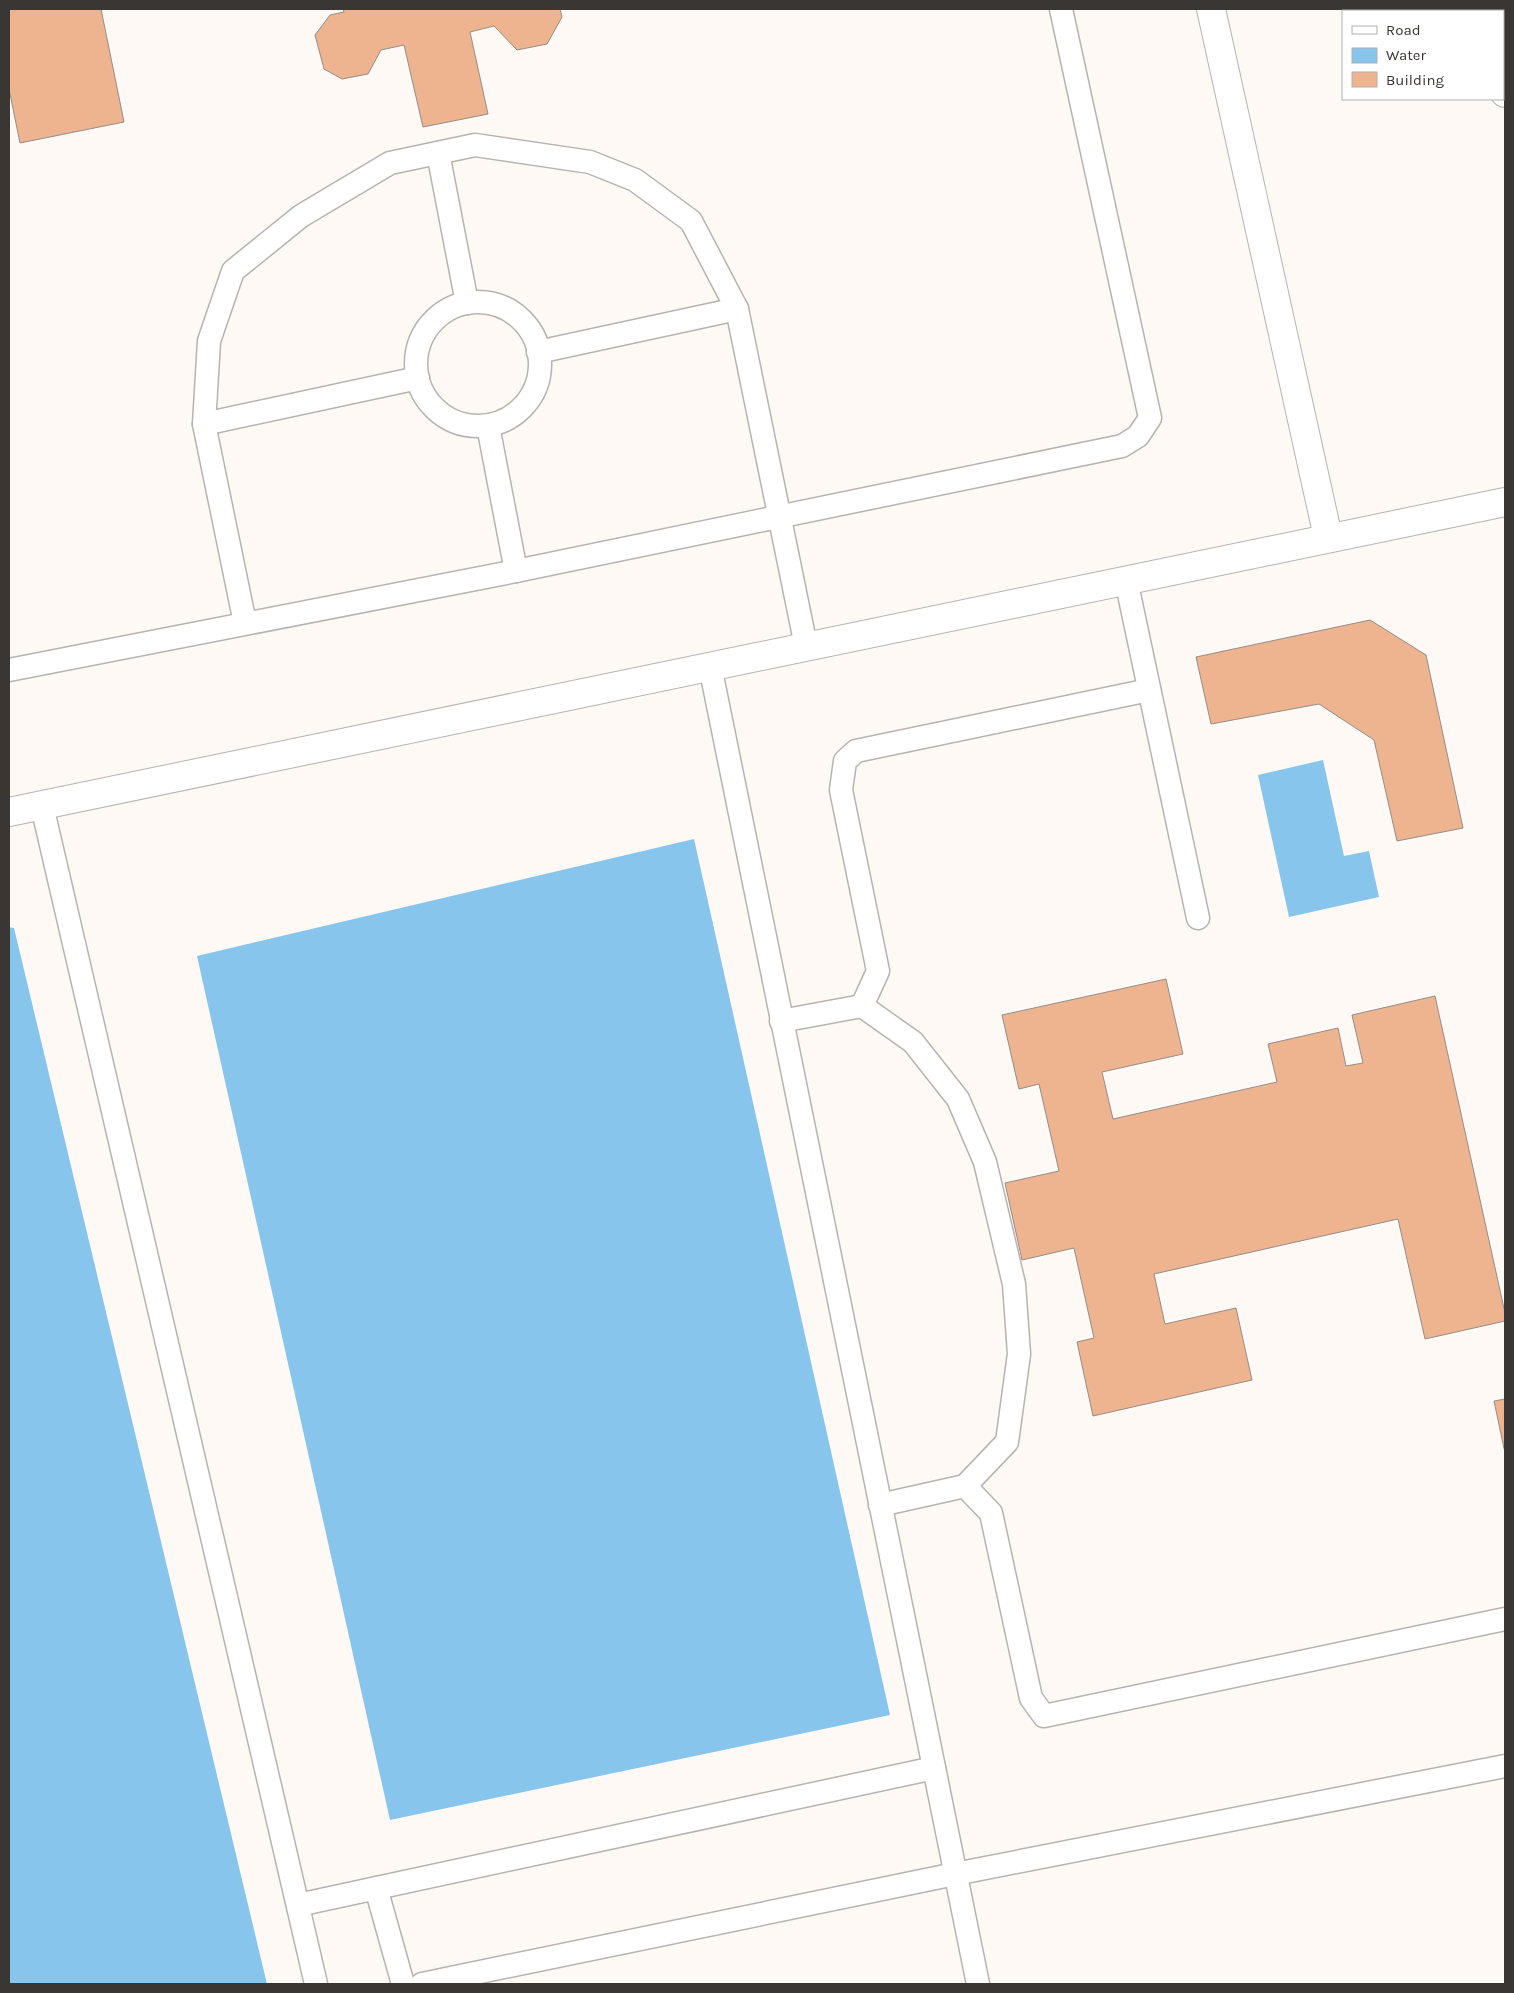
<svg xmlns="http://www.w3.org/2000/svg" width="1514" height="1993" font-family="Karla,sans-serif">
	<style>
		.water { fill: #87c5ec }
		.building { fill: #eeb48f; stroke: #938d89 }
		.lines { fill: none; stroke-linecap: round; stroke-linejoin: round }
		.service-casing { stroke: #b9b3af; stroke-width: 25 }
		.minor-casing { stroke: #b9b3af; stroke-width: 30 }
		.service { stroke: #fff; stroke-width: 22 }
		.minor { stroke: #fff; stroke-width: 28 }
	</style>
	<rect width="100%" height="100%" fill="#fef9f5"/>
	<g class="water">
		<polygon points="1323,760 1344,856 1369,851 1379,897 1289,917 1258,775"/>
		<polygon points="694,839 890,1715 390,1820 197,956"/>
		<polygon points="9,927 14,928 267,1984 9,1984"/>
	</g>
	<g class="building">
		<polygon points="9,9 101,9 124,122 20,143 9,89"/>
		<polygon points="343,9 560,9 562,17 547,44 517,50 494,26 470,32 488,114 423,127 404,45 381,50 368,74 342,79 324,69 315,35 330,15 344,12"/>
		<polygon points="1370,620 1426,655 1463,828 1397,841 1374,740 1319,704 1211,724 1196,657"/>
		<polygon points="1166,979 1183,1054 1102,1072 1113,1119 1277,1082 1268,1044 1338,1028 1346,1066 1363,1063 1352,1015 1435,996 1505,1313 1505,1321 1425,1339 1398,1219 1154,1274 1165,1324 1236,1308 1252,1380 1093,1416 1077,1342 1094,1338 1074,1248 1022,1260 1005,1183 1059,1171 1039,1084 1019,1089 1002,1015"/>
		<polygon points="1505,1399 1505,1453 1494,1401"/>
	</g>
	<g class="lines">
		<g class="service-casing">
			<g id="service">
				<polyline points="438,153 467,303"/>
				<circle cx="478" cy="364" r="62"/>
				<polyline points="538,352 737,309"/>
				<polyline points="204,424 418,378"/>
				<polyline points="488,426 516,571"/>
				<polyline points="1126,580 1198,918"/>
				<polyline points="245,623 204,424 209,341 233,271 301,216 390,163 475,145 590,162 635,180 691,221 737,309 806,646"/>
				<polyline points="710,666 978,1984"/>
				<polyline points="9,670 516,571 1122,446 1138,436 1150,418 1061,9"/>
				<polyline points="42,806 316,1984"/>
				<polyline points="862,1006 878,971 841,790 845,761 856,751 1149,690"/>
				<polyline points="781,1021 862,1006 913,1042 958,1099 985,1162 1014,1284 1019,1354 1007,1442 965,1486 880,1505"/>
				<polyline points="965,1486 991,1513 1031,1698 1044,1716 1505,1619"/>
				<polyline points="376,1888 403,1984"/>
				<polyline points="298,1905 934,1768"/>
				<polyline points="422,1984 955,1874 1505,1766"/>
			</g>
		</g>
		<g class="minor-casing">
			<g id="minor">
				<polyline points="1211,9 1328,537"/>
				<polyline points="1484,10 1487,9"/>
				<polyline points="1503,84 1505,93"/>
				<polyline points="9,812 1505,502"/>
			</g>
		</g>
		<use href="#service" class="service"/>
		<use href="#minor" class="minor"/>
	</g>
	<rect width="1514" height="1993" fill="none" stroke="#393634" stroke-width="20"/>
	<rect x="1342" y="10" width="162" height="90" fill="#ffffff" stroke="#b0afae"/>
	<rect x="1352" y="26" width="25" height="8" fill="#ffffff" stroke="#b0afae"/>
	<text x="1386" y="35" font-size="15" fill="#393634">Road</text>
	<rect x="1352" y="48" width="25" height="15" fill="#87c5ec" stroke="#b0afae"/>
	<text x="1386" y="60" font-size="15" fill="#393634">Water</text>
	<rect x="1352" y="72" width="25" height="15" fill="#eeb48f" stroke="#b0afae"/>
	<text x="1386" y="85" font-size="15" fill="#393634">Building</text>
</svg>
